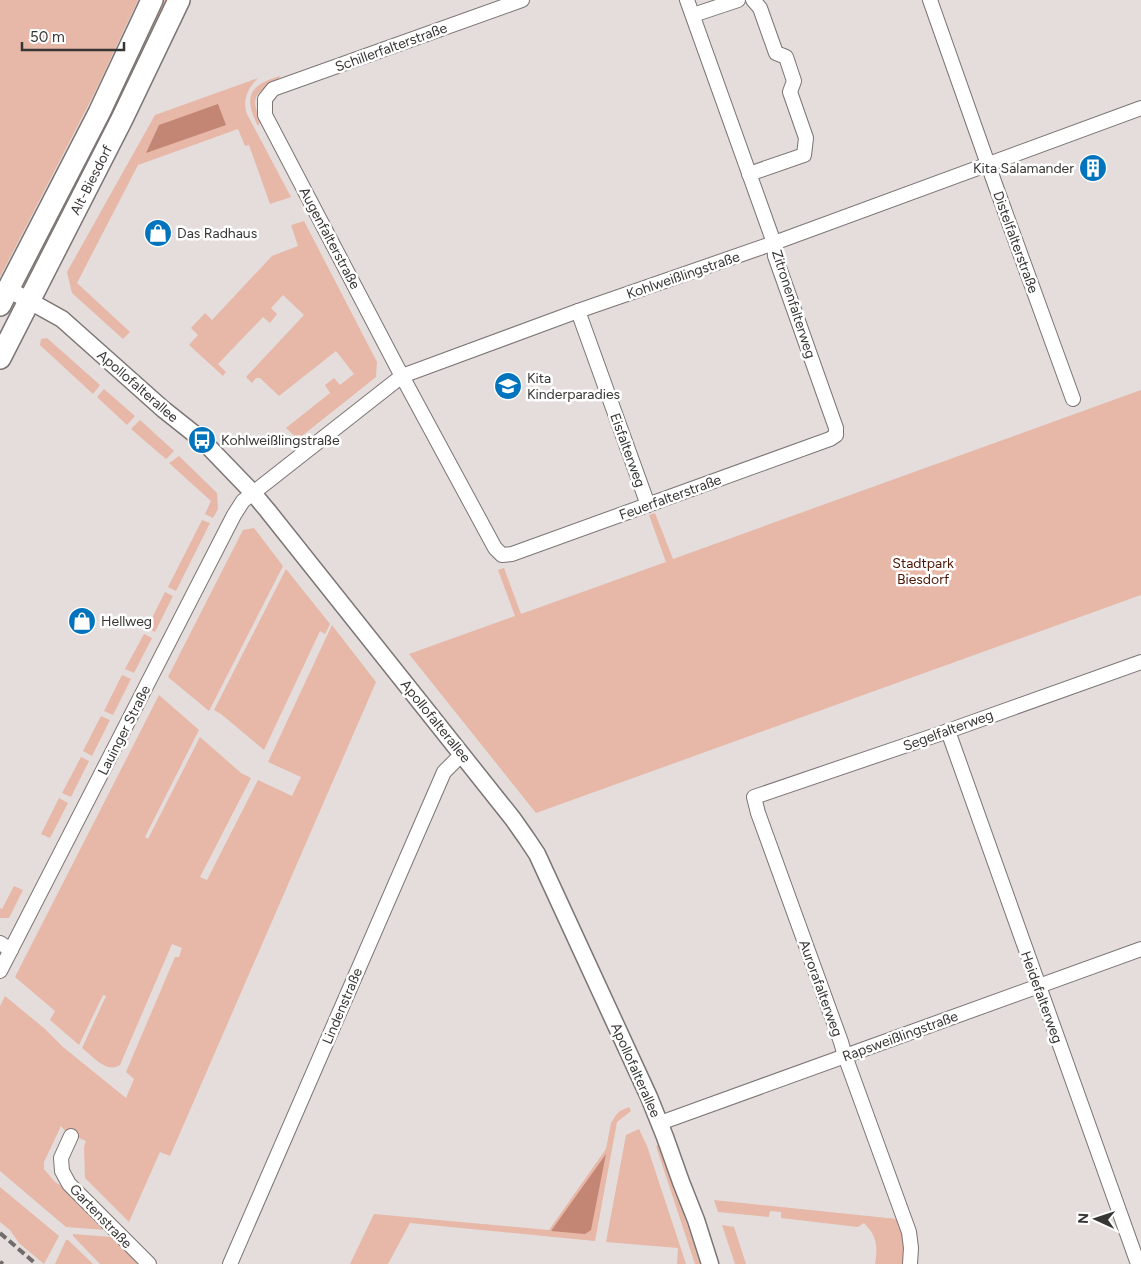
<svg xmlns="http://www.w3.org/2000/svg" width="1141" height="1264" font-family="Figtree,sans-serif">
	<style>
		.green { fill: #e7b7a8 }
		.water { fill: #c48674 }
		.lines { fill: none; stroke-linecap: round; stroke-linejoin: round }
		.minor-casing { stroke: #7b7573; stroke-width: 16 }
		.tertiary-casing { stroke: #7b7573; stroke-width: 19 }
		.primary-casing { stroke: #7b7573; stroke-width: 24 }
		.minor { stroke: #fff; stroke-width: 14 }
		.tertiary { stroke: #fff; stroke-width: 16 }
		.primary { stroke: #fff; stroke-width: 21 }
		.rail { stroke: #706c6b; stroke-width: 4; stroke-dasharray: 8 4; stroke-linecap: butt }
		.labels { text-anchor: middle; stroke-width: 5; stroke-linejoin: round; paint-order: stroke }
		.street-label { font-size: 14px; fill: #383635; stroke: #fff }
		.poi-label { font-size: 14px; fill: #383635; stroke: #fff; text-anchor: start }
		.park-label { font-size: 14px; fill: #4e1604; stroke: #fff }
	</style>
	<rect width="100%" height="100%" fill="#e4dddb"/>
	<g class="green">
		<polygon points="0,0 138,0 95,92 0,277"/>
		<polygon points="158,0 171,0 39,268 34,265 98,141 112,100"/>
		<path d="M 280,76 L 278,82 C 256,90 249,98 261,121 L 258,126 C 243,97 249,85 280,76 Z"/>
		<path d="M 258,78 C 248,88 242,100 247,114 L 291,197 L 270,204 L 249,145 L 245,146 L 238,129 L 138,165 L 77,283 L 130,332 L 123,339 L 72,293 L 67,272 L 155,115 Z"/>
		<polygon points="304,221 377,362 376,377 298,439 286,428 330,393 325,385 334,378 340,385 354,374 336,351 279,396 260,378 256,378 252,383 246,377 304,315 283,295 271,308 277,314 270,323 263,317 218,364 226,372 223,376 189,345 198,335 191,328 205,313 212,320 272,256 298,246 291,225"/>
		<polygon points="47,338 100,385 93,394 40,345 41,339"/>
		<polygon points="104,389 135,416 127,425 97,397"/>
		<polygon points="1141,390 1141,595 536,813 409,654 515,616 498,570 504,568 521,614 666,562 649,515 655,513 673,559"/>
		<polygon points="140,420 174,451 166,459 131,429"/>
		<polygon points="179,456 217,493 218,509 213,518 205,514 211,501 169,463"/>
		<polygon points="202,520 210,523 176,591 168,587"/>
		<polygon points="254,528 283,566 209,711 168,677 243,530"/>
		<polygon points="286,569 330,624 325,634 320,631 264,750 221,714 214,710"/>
		<polygon points="165,592 173,596 155,632 147,628"/>
		<path d="M 332,625 L 376,682 L 170,1156 L 160,1152 L 129,1222 L 85,1178 L 84,1147 L 86,1141 L 66,1132 L 61,1126 L 44,1162 L 44,1169 L 55,1182 L 65,1188 L 106,1230 L 66,1227 L 0,1171 L 0,1006 L 5,996 L 45,1029 L 63,1047 L 126,1098 L 134,1079 L 126,1072 L 175,957 L 179,957 L 182,948 L 172,944 L 120,1065 C 106,1074 93,1056 82,1048 L 106,996 L 103,995 L 79,1045 L 50,1020 L 55,1011 L 15,977 L 159,695 L 199,730 L 145,837 L 148,839 L 200,737 L 241,773 L 251,778 L 200,877 L 207,880 L 258,780 L 292,796 L 301,777 L 268,762 Z"/>
		<polygon points="144,634 152,638 134,673 125,669"/>
		<polygon points="122,675 131,679 113,715 104,711"/>
		<polygon points="101,716 110,720 92,756 83,751"/>
		<polygon points="81,757 89,761 71,797 62,793"/>
		<polygon points="59,798 68,803 50,838 41,834"/>
		<polygon points="14,886 23,890 9,918 0,918 0,908 2,909"/>
		<polygon points="629,1107 631,1111 617,1122 595,1241 410,1223 388,1264 350,1264 374,1214 549,1230 606,1149 611,1123 616,1115 620,1111"/>
		<polygon points="639,1129 647,1146 686,1264 677,1264 678,1248 606,1242 626,1135"/>
		<polygon points="661,1144 700,1264 695,1264 656,1146"/>
		<polygon points="0,1187 59,1236 44,1264 19,1243 10,1230 0,1222"/>
		<path d="M 714,1200 L 897,1219 L 905,1242 L 903,1264 L 875,1264 C 878,1246 877,1236 864,1223 L 858,1227 L 781,1218 L 781,1212 L 770,1211 L 769,1217 L 718,1212 Z"/>
		<polygon points="722,1225 734,1227 746,1264 735,1264"/>
		<polygon points="73,1234 111,1237 115,1239 137,1261 137,1264 100,1264 73,1236"/>
		<polygon points="66,1240 68,1240 93,1264 55,1264"/>
	</g>
	<g class="water">
		<polygon points="218,104 226,125 146,153 159,125"/>
		<polygon points="606,1154 591,1230 585,1234 551,1231"/>
	</g>
	<g class="lines">
		<g class="minor-casing">
			<g id="minor">
				<polyline points="522,0 273,89 265,99 265,115 396,365 495,548 502,555 512,554 830,439 836,435 836,428 775,256 774,243 687,0"/>
				<polyline points="930,0 996,187 1073,399"/>
				<polyline points="693,15 738,0"/>
				<polyline points="749,174 804,155 806,138 790,92 794,81 786,57 776,53 760,8 753,0"/>
				<polyline points="578,311 648,505"/>
				<polyline points="948,731 1138,1264"/>
				<polyline points="0,943 11,950"/>
				<polyline points="0,971 234,515 243,501 253,493 402,376 578,311 774,243 1141,108"/>
				<polyline points="660,1123 1141,949"/>
				<polyline points="71,1136 61,1158 62,1171 69,1184 149,1264"/>
				<polyline points="230,1264 444,772 462,754"/>
				<polyline points="910,1264 911,1248 909,1232 845,1056 841,1042 758,813 754,797 948,731 1141,662"/>
			</g>
		</g>
		<g class="tertiary-casing">
			<polyline id="tertiary" points="8,289 62,319 163,409 202,440 253,493 268,511 513,819 527,839 537,854 649,1097 665,1137 681,1182 696,1220 710,1264"/>
		</g>
		<g class="primary-casing">
			<g id="primary">
				<polyline points="0,305 99,113 152,0"/>
				<polyline points="0,358 122,119 179,0"/>
			</g>
		</g>
		<use href="#minor" class="minor"/>
		<use href="#tertiary" class="tertiary"/>
		<use href="#primary" class="primary"/>
		<g class="rail">
			<polyline points="0,1233 36,1264"/>
			<polyline points="0,1262 3,1264"/>
		</g>
	</g>
	<defs>
		<g id="building-disc" transform="scale(1.4375)"><circle r="9.5" fill="#0073bd" stroke="#fff"/><path d="M-4-6H4V6H1V3H-1V6H-4ZM-2.5-4.3h1.7v1.8h-1.7ZM.8-4.3h1.7v1.8H.8ZM-2.5-1h1.7V.8h-1.7ZM.8-1h1.7V.8H.8Z" fill="#fff"/></g>
		<g id="shop-disc" transform="scale(1.4375)"><circle r="9.5" fill="#0073bd" stroke="#fff"/><path d="M-5-2.5h2.3a2.7 3.5 0 0 1 5.4 0H5L5.5 6h-11ZM-1.5-2.5h3a1.5 2.3 0 0 0-3 0Z" fill="#fff"/></g>
		<g id="school-disc" transform="scale(1.4375)"><circle r="9.5" fill="#0073bd" stroke="#fff"/><path d="M0-5L7-2L0 1L-7-2ZM-4 1L0 2.5L4 1V4Q0 6-4 4Z" fill="#fff"/></g>
		<g id="bus-disc" transform="scale(1.4375)"><circle r="9.5" fill="#0073bd" stroke="#fff"/><path d="M-5-6H5V4H4V6H2V4H-2V6H-4V4H-5ZM-3.5-4V0h7V-4ZM-3.5 1.2v1.5H-2V1.2ZM2 1.2v1.5H3.5V1.2Z" fill="#fff"/></g>
	</defs>
	<g fill-rule="evenodd">
		<use href="#building-disc" x="1093" y="168"/>
		<use href="#shop-disc" x="158" y="233"/>
		<use href="#school-disc" x="508" y="386"/>
		<use href="#bus-disc" x="202" y="440"/>
		<use href="#shop-disc" x="82" y="621"/>
	</g>
	<g class="labels">
		<g class="street-label">
			<text transform="translate(391 47) rotate(-20)" y="5">Schillerfalterstraße</text>
			<text transform="translate(91 180) rotate(-63)" y="5">Alt-Biesdorf</text>
			<text transform="translate(330 238) rotate(62)" y="5">Augenfalterstraße</text>
			<text transform="translate(1016 242) rotate(70)" y="5">Distelfalterstraße</text>
			<text transform="translate(683 275) rotate(-19)" y="5">Kohlweißlingstraße</text>
			<text transform="translate(794 304) rotate(72)" y="5">Zitronenfalterweg</text>
			<text transform="translate(138 386) rotate(41)" y="5">Apollofalterallee</text>
			<text transform="translate(628 450) rotate(70)" y="5">Eisfalterweg</text>
			<text transform="translate(670 497) rotate(-20)" y="5">Feuerfalterstraße</text>
			<text transform="translate(436 721) rotate(51)" y="5">Apollofalterallee</text>
			<text transform="translate(124 730) rotate(-63)" y="5">Lauinger Straße</text>
			<text transform="translate(948 730) rotate(-20)" y="5">Segelfalterweg</text>
			<text transform="translate(821 988) rotate(70)" y="5">Aurorafalterweg</text>
			<text transform="translate(1042 997) rotate(70)" y="5">Heidefalterweg</text>
			<text transform="translate(342 1006) rotate(-67)" y="5">Lindenstraße</text>
			<text transform="translate(900 1036) rotate(-20)" y="5">Rapsweißlingstraße</text>
			<text transform="translate(636 1070) rotate(66)" y="5">Apollofalterallee</text>
			<text transform="translate(101 1216) rotate(46)" y="5">Gartenstraße</text>
		</g>
		<g class="poi-label">
			<text x="1074" y="173" text-anchor="end">Kita Salamander</text>
			<text x="177" y="238">Das Radhaus</text>
			<text x="527" y="383">Kita<tspan x="527" dy="16">Kinderparadies</tspan></text>
			<text x="221" y="445">Kohlweißlingstraße</text>
			<text x="101" y="626">Hellweg</text>
		</g>
		<g class="park-label">
			<text x="923" y="568">Stadtpark<tspan x="923" dy="16">Biesdorf</tspan></text>
		</g>
	</g>
	<g transform="translate(1096 1219) rotate(273)" stroke="#ffffff" stroke-width="4" paint-order="stroke">
	<path d="M0-4L9 19L0 12L-9 19Z" fill="#383635"/>
	<text y="-8" font-size="14" font-weight="bold" text-anchor="middle" fill="#383635">N</text>
	</g>
	<path d="M22 42v8h102v-8" fill="none" stroke="#383635" stroke-width="2.5"/>
	<text x="30" y="42" font-size="15" fill="#383635" stroke="#ffffff" stroke-width="4" paint-order="stroke">50 m</text>
</svg>
